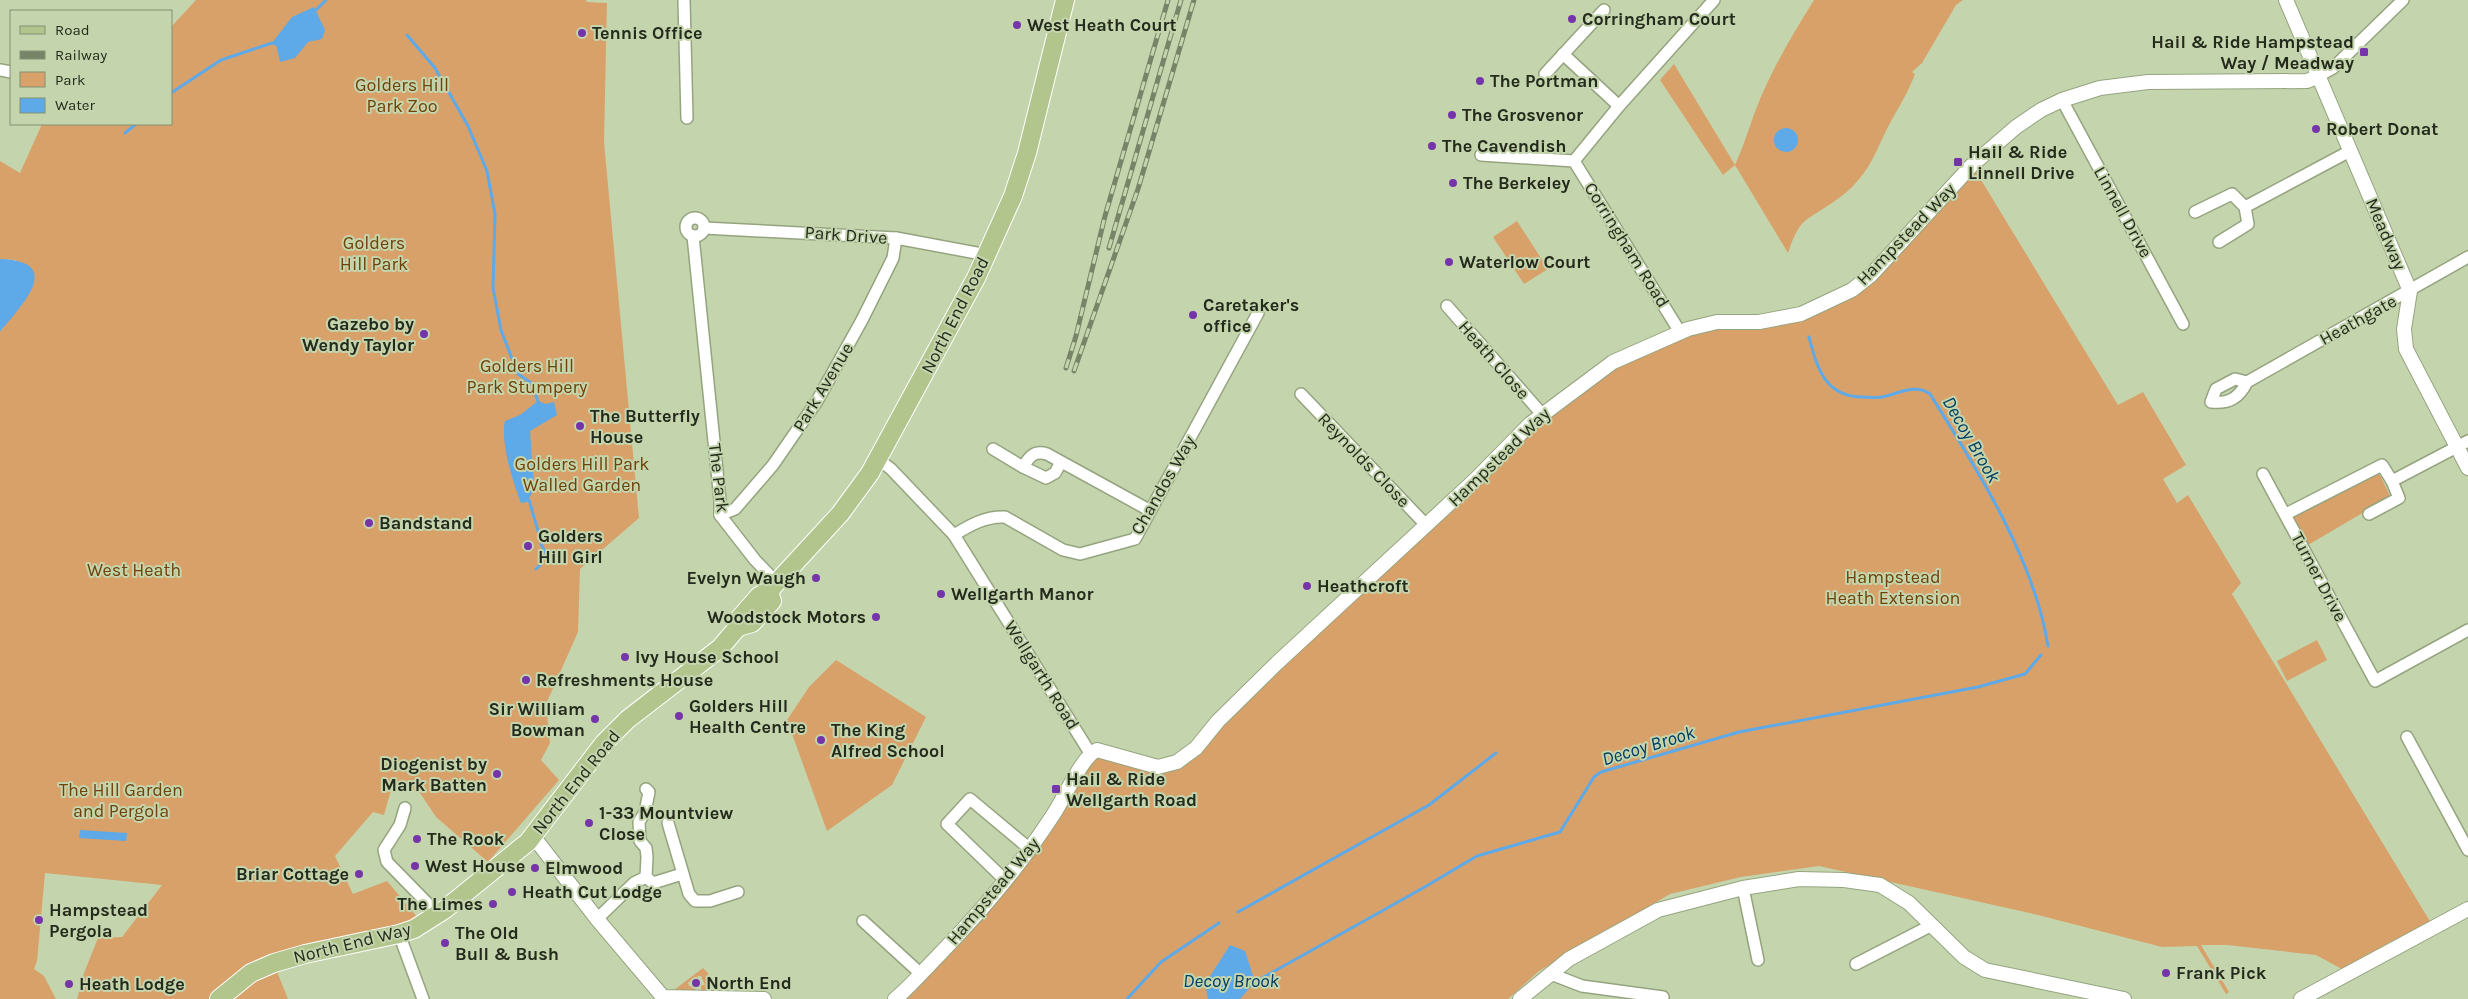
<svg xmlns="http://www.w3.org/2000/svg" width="2468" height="999" font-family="Karla,sans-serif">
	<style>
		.green { fill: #d8a16a }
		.water { fill: #5ea9e8 }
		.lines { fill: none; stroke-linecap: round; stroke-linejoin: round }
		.stream { stroke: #5ea9e8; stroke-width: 3 }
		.minor-casing { stroke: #95a47f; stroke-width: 14 }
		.tertiary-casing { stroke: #95a47f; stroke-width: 16 }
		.primary-casing { stroke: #fff; stroke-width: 20 }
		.minor { stroke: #fff; stroke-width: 11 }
		.tertiary { stroke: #fff; stroke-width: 14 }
		.primary { stroke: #b2c58d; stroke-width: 18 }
		.rail-casing { stroke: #788468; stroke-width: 5 }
		.rail { stroke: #c4d5ad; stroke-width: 3; stroke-dasharray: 9; stroke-linecap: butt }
		.poi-dot { fill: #7534a9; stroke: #c4d5ad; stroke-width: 2 }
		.labels { text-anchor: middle; stroke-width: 4; stroke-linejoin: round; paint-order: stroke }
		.poi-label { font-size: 18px; font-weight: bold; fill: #252b1c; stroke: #c4d5ad; text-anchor: start }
		.park-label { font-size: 18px; fill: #6e4208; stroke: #c4d5ad }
		.street-label { font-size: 18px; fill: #252b1c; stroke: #c4d5ad }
		.water-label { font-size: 19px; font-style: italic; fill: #003d65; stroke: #c4d5ad }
	</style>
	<rect width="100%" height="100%" fill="#c4d5ad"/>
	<g class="green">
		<polygon points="196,0 586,0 587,2 607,3 604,142 639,518 580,569 578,632 546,704 550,743 541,760 559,780 488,862 436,817 420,793 398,784 391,790 384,815 373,812 335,856 353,894 387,881 423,924 274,964 288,999 77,999 84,973 98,938 122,937 162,885 45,873 37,961 34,969 44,976 56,999 0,999 0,332 11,317 16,260 0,259 0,161 20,173 42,124 171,124 171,27"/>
		<path d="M 1814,0 L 1963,0 L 1956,5 L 1922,63 L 1912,72 L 1915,74 C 1908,93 1898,108 1889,125 C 1877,148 1872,167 1852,187 C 1838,201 1821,209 1806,220 C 1796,228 1792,242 1788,253 L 1735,165 L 1723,175 L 1660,80 L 1674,64 L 1735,165 C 1745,143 1751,121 1760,99 C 1775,64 1794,32 1814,0 Z"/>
		<polygon points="1972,165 2118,405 2143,392 2186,465 2163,479 2177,503 2188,495 2241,583 2232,594 2434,928 2351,974 2316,955 2227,945 2201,945 2229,992 2226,994 2197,946 2162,947 2038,915 1819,866 1741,877 1670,894 1539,971 1508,999 892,999 1006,881 1090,753 1169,766 1541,413 1613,362 1680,332 1780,319 1871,275"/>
		<polygon points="1517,221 1548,269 1524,284 1493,237"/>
		<polygon points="2375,473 2380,475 2389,494 2388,498 2308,545 2292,515"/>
		<polygon points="2317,640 2327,660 2287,681 2277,661"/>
		<polygon points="836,660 926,717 892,785 827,831 787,720 809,687"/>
		<polygon points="703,968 708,973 709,990 701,991 701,985 705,985 701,976 698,976 698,981 688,982 689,986 696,986 696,991 674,990"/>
	</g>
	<g class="water">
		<polygon points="314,7 325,30 322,39 308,42 295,58 280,62 276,44 272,43 292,17"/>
		<circle cx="1786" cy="140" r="12"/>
		<path d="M 0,259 C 67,261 20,307 0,332 Z"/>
		<path d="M 538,401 L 546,404 L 554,402 L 557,415 L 530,431 L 534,489 L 527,502 L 521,503 C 513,482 500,442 505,421 L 520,415 Z"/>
		<polygon points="80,830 127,833 126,841 79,838"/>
		<polygon points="1230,945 1245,951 1255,982 1240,999 1208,999 1205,984"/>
	</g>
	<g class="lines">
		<g class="stream">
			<polyline points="316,10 326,0"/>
			<polyline points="407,35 435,68 468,126 487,171 495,214 493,288 501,330 518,374 531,383 538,401"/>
			<polyline points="171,93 221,60 272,43 276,44"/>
			<polyline points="125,133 136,124"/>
			<path d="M 1809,337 C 1817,368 1825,397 1863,397 C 1869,397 1876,398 1882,397 C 1898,394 1915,383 1930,394 C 1977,469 2034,558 2048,646"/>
			<polyline points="529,500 538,531 542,538 541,544 544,550 541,564 536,569"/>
			<polyline points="1238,912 1429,805 1496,753"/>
			<polyline points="1255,982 1423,888 1477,856 1560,832 1594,777 1601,772 1739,732 1978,687 2025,674 2041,655"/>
			<polyline points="1127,999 1161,962 1219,923"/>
		</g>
		<g class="minor-casing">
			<g id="minor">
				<polyline points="684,0 687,118"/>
				<polyline points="1563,54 1619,106"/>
				<polyline points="0,70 11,72"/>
				<polyline points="1545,74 1604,10"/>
				<polyline points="2317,77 2333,68 2403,0"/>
				<polyline points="2062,100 2183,324"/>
				<polyline points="1481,155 1574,161"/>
				<polyline points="2245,207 2350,151"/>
				<polyline points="2195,212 2232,194 2245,207 2248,224 2219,242"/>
				<circle cx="695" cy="227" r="9"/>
				<polyline points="704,228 896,238 987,255"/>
				<polyline points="693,236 720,500 720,515 755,560 777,583"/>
				<polyline points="1447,306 1541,413"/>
				<polyline points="1680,332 1574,161 1619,106 1714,0"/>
				<path d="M 2247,382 L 2235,379 L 2216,389 L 2211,402 C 2229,404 2239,398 2247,382 L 2468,257"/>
				<polyline points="1301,394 1427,526"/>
				<polyline points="993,449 1023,467"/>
				<polyline points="878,459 891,469 954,535 1090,753"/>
				<path d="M 1061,462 L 1055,473 L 1046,478 L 1023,467 C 1029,457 1034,450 1047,454 L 1149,510"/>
				<polyline points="2263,474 2375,681 2468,630"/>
				<polyline points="2286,514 2382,465 2392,481 2468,441"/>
				<polyline points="2369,514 2399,498 2392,481"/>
				<polyline points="720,515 735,509 773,465 817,401 862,320 893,258 896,238"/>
				<path d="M 954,535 C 970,525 986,516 1005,517 L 1063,550 L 1080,554 L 1135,539 L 1258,313"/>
				<polyline points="2407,737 2468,850"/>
				<polyline points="405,808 400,825 384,850 387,862 438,914"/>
				<polyline points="668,823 689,894 695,901 710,901 738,892"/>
				<polyline points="646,877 653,883 682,874"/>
				<polyline points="1006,881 947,824 970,799 1031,850"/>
				<polyline points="1743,888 1758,960"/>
				<polyline points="597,919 634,883 646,877 647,857 646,848 640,841 639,822 645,812 649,792 646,789"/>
				<polyline points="863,921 921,974"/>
				<polyline points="399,934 423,999"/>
				<polyline points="1856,964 1932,925"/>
				<polyline points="1551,974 1582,986 1663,997"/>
			</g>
		</g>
		<g class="tertiary-casing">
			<g id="tertiary">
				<polyline points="2286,0 2410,291 2404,329 2406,349 2468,468"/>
				<polyline points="533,836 597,919 663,997 764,999"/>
				<path d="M 895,999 C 910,987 924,970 938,956 C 981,912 1020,866 1053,815 C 1064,799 1082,756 1097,750 L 1158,767 L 1177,762 L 1196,748 L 1218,721 L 1277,663 L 1476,479 L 1530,424 L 1613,362 L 1688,329 L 1717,322 L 1759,322 L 1801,314 L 1852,290 L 1871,275 L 1972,165 L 2016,127 L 2041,110 L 2062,100 L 2100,88 L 2148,82 L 2307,81 L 2317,77"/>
				<polyline points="1520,999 1569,959 1658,910 1743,888 1799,879 1844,880 1880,885 1909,903 1964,957 1985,970 2124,999"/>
				<polyline points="2301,999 2468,909"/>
			</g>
		</g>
		<g class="primary-casing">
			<g id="primary">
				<polyline points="738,627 752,623 772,601 769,591"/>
				<polyline points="219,999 251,973 274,963 305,954 399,934 414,929 444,910 528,842 604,743 628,719 720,648 738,627 738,620 759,596 769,591 840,514 870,473 976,278 1013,196 1027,153 1065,0"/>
			</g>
		</g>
		<use href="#minor" class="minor"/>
		<use href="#tertiary" class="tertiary"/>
		<use href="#primary" class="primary"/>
		<g class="rail-casing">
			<g id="rail">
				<polyline points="1109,248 1181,0"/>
				<polyline points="1066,368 1076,336 1105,216 1168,0"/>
				<polyline points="1074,371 1138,189 1194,0"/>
			</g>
		</g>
		<use href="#rail" class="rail"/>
	</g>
	<g class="poi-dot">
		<circle cx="1572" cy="19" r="5"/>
		<circle cx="1017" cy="25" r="5"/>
		<circle cx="582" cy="33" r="5"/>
		<rect x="2359" y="47" width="10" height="10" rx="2.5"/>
		<circle cx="1480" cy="81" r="5"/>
		<circle cx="1452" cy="115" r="5"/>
		<circle cx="2316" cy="129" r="5"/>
		<circle cx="1432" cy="146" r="5"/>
		<rect x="1953" y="157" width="10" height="10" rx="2.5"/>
		<circle cx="1453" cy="183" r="5"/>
		<circle cx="1449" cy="262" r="5"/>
		<circle cx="1193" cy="315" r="5"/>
		<circle cx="424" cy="334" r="5"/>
		<circle cx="580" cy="426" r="5"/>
		<circle cx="369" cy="523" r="5"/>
		<circle cx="528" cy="546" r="5"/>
		<circle cx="816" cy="578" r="5"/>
		<circle cx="1307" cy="586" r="5"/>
		<circle cx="941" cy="594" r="5"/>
		<circle cx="876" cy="617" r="5"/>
		<circle cx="625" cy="657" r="5"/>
		<circle cx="526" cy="680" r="5"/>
		<circle cx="679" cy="716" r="5"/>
		<circle cx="595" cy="719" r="5"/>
		<circle cx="821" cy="740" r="5"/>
		<circle cx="497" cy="774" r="5"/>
		<rect x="1051" y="784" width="10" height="10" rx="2.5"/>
		<circle cx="589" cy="823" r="5"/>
		<circle cx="417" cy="839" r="5"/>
		<circle cx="415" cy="866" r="5"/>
		<circle cx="535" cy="868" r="5"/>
		<circle cx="359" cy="874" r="5"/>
		<circle cx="512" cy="892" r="5"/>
		<circle cx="493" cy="904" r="5"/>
		<circle cx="39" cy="920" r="5"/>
		<circle cx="445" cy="943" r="5"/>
		<circle cx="2166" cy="973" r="5"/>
		<circle cx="696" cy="983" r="5"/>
		<circle cx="69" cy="984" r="5"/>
	</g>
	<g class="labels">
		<g class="poi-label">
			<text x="1582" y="25">Corringham Court</text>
			<text x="1027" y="31">West Heath Court</text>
			<text x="592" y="39">Tennis Office</text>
			<text x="2354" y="48" text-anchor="end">Hail &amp; Ride Hampstead<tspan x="2354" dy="21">Way / Meadway</tspan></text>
			<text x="1490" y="87">The Portman</text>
			<text x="1462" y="121">The Grosvenor</text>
			<text x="2326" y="135">Robert Donat</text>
			<text x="1442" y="152">The Cavendish</text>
			<text x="1968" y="158">Hail &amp; Ride<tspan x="1968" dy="21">Linnell Drive</tspan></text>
			<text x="1463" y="189">The Berkeley</text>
			<text x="1459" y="268">Waterlow Court</text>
			<text x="1203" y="311">Caretaker's<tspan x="1203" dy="21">office</tspan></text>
			<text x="414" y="330" text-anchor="end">Gazebo by<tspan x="414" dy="21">Wendy Taylor</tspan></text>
			<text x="590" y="422">The Butterfly<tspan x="590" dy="21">House</tspan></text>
			<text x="379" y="529">Bandstand</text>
			<text x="538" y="542">Golders<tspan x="538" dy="21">Hill Girl</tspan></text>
			<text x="806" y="584" text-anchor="end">Evelyn Waugh</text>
			<text x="1317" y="592">Heathcroft</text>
			<text x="951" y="600">Wellgarth Manor</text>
			<text x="866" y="623" text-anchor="end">Woodstock Motors</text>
			<text x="635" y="663">Ivy House School</text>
			<text x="536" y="686">Refreshments House</text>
			<text x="689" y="712">Golders Hill<tspan x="689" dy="21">Health Centre</tspan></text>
			<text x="585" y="715" text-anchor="end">Sir William<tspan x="585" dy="21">Bowman</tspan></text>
			<text x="831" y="736">The King<tspan x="831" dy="21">Alfred School</tspan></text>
			<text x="487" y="770" text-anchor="end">Diogenist by<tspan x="487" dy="21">Mark Batten</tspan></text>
			<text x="1066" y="785">Hail &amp; Ride<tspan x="1066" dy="21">Wellgarth Road</tspan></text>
			<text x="599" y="819">1-33 Mountview<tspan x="599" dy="21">Close</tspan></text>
			<text x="427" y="845">The Rook</text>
			<text x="425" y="872">West House</text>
			<text x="545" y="874">Elmwood</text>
			<text x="349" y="880" text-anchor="end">Briar Cottage</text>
			<text x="522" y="898">Heath Cut Lodge</text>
			<text x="483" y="910" text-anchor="end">The Limes</text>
			<text x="49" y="916">Hampstead<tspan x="49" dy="21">Pergola</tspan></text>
			<text x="455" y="939">The Old<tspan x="455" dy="21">Bull &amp; Bush</tspan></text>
			<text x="2176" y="979">Frank Pick</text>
			<text x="706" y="989">North End</text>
			<text x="79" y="990">Heath Lodge</text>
		</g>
		<g class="park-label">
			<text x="402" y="91">Golders Hill<tspan x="402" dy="21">Park Zoo</tspan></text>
			<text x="374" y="249">Golders<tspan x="374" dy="21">Hill Park</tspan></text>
			<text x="527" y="372">Golders Hill<tspan x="527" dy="21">Park Stumpery</tspan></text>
			<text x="582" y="470">Golders Hill Park<tspan x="582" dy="21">Walled Garden</tspan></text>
			<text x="134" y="576">West Heath</text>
			<text x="1893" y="583">Hampstead<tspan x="1893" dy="21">Heath Extension</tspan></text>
			<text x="121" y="796">The Hill Garden<tspan x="121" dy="21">and Pergola</tspan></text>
		</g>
		<g class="street-label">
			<text transform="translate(2123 212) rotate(61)" y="6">Linnell Drive</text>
			<text transform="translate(1906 234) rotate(-46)" y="6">Hampstead Way</text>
			<text transform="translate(2386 234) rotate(67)" y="6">Meadway</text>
			<text transform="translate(846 235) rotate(4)" y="6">Park Drive</text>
			<text transform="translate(1627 245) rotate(58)" y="6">Corringham Road</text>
			<text transform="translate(955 315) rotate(-63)" y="6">North End Road</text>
			<text transform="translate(2358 320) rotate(-29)" y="6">Heathgate</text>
			<text transform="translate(1494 360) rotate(49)" y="6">Heath Close</text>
			<text transform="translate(823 387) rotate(-59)" y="6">Park Avenue</text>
			<text transform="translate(1499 457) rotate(-44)" y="6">Hampstead Way</text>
			<text transform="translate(1364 460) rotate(46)" y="6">Reynolds Close</text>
			<text transform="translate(719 478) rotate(83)" y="6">The Park</text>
			<text transform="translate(1163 485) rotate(-60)" y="6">Chandos Way</text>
			<text transform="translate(2319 577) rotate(62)" y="6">Turner Drive</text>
			<text transform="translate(1042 675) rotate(58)" y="6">Wellgarth Road</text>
			<text transform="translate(576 782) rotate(-51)" y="6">North End Road</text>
			<text transform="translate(993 891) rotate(-50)" y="6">Hampstead Way</text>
			<text transform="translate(352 943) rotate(-14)" y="6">North End Way</text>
		</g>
		<g class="water-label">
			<text transform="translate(1972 439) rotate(60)" y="7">Decoy Brook</text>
			<text transform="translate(1648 745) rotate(-17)" y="7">Decoy Brook</text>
			<text x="1231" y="987">Decoy Brook</text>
		</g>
	</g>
	<rect x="10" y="10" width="162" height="115" fill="#c4d5ad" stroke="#849173"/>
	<rect x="20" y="26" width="25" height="8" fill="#b2c58d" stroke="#849173"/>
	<text x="55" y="35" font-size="15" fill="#252b1c">Road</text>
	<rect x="20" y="51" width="25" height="8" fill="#788468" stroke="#849173"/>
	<text x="55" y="60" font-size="15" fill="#252b1c">Railway</text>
	<rect x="20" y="72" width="25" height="15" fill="#d8a16a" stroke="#849173"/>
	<text x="55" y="85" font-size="15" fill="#252b1c">Park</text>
	<rect x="20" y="98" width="25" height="15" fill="#5ea9e8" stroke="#849173"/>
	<text x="55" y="110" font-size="15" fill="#252b1c">Water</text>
</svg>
